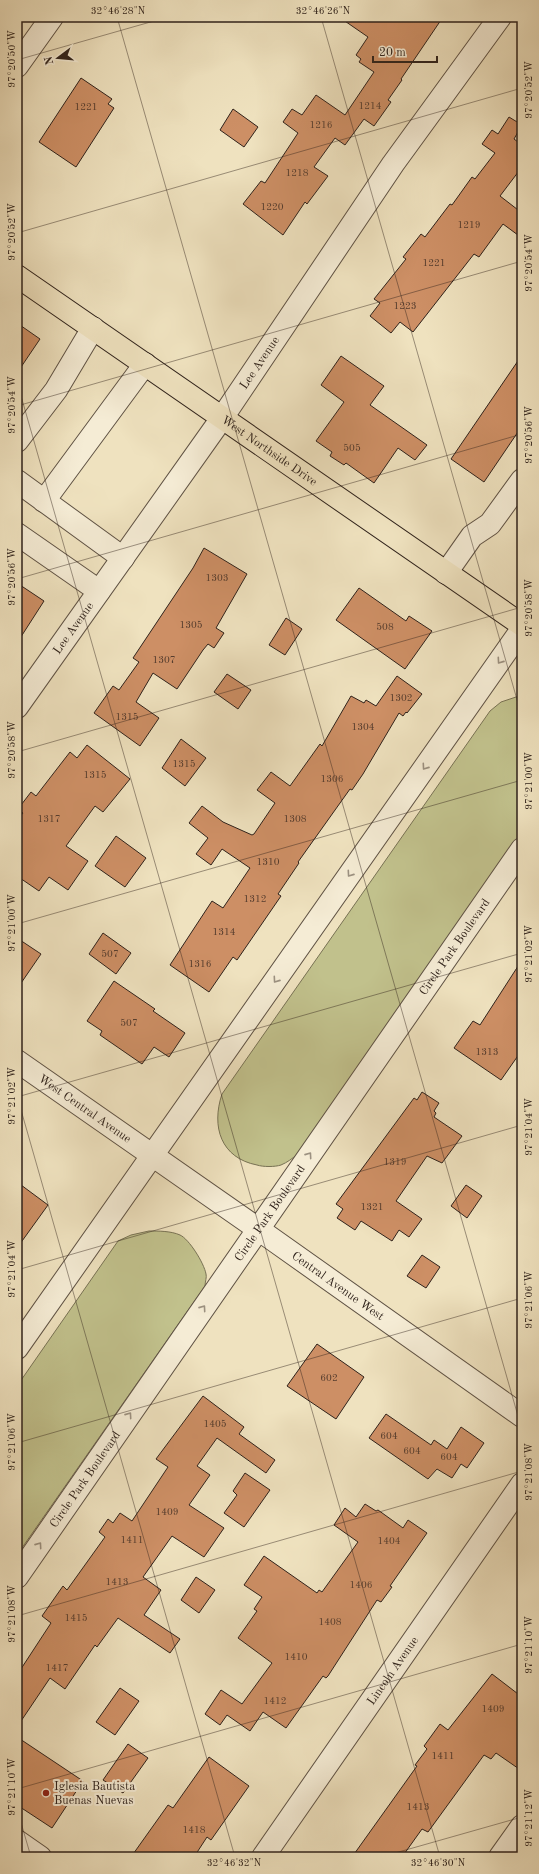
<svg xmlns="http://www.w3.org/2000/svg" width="539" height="1874" font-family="'Old Standard TT',serif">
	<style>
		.green { fill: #c1c18c; stroke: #787254 }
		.building { fill: #cd8f65; stroke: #2f221b }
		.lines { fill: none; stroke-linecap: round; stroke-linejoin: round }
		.minor-casing { stroke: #5f5244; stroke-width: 24 }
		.major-casing { stroke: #2f221b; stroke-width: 24 }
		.minor { stroke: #f5ecd5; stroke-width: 22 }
		.major { stroke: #efe2bf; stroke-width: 22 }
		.oneway { stroke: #9c9181 }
		.ticks { fill: none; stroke: #2f221b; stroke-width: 1; stroke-opacity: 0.45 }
		.poi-dot { fill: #8f2418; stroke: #f5ecd5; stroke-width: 1.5 }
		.labels { text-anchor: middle; stroke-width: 4; stroke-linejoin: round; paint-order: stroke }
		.number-label { font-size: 10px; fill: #563d2e }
		.street-label { font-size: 12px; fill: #2f221b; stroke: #f5ecd5 }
		.poi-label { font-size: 12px; fill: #2f221b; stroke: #f5ecd5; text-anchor: start }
		.neatline { fill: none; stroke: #2f221b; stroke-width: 1.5 }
		.ticks-label { font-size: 10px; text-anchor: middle; fill: #2f221b }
	</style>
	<rect width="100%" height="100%" fill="#efe2bf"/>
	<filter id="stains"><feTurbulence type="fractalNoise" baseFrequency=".005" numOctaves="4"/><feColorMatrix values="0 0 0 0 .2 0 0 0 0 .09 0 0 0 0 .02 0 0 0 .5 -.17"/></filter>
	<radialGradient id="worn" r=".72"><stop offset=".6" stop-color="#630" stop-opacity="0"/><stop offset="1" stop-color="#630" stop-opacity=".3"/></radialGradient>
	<g class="green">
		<path d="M 522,695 L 522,833 L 312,1140 C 303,1149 293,1160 281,1165 C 275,1167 263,1167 257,1165 C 221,1158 211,1127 222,1094 L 490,711 L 501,702 Z"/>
		<path d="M 149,1231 C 159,1231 171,1231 180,1235 C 189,1239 204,1263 206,1274 C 207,1277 205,1282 205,1286 L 17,1555 L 17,1386 L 118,1241 L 131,1235 Z"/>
	</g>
	<g class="building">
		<polygon points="339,17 443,17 401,79 402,80 388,100 391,102 374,126 364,119 345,145 335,138 314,167 328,176 307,204 305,202 283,235 243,204 261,181 265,183 298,133 283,122 292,109 302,115 316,95 345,115 374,72 359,62 361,59 356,55 368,37"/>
		<polygon points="81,78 112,99 108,104 114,108 76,167 39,142"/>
		<polygon points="233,109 258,127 244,147 220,130"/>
		<polygon points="509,117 522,125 514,139 522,145 522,167 500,196 522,213 522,238 503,224 479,257 474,254 413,332 400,322 391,333 370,316 380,303 374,299 406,259 403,257 421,234 425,237 450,204 452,205 472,177 475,179 495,153 482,144 492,130 498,134"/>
		<polygon points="17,323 40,339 17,373"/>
		<polygon points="522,355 522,426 484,482 451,459"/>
		<polygon points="341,356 384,386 370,405 427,445 415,460 398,448 374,483 346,463 344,465 330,456 332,452 316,441 344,402 321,385"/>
		<polygon points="204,548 247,574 216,628 224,633 214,648 208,644 203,650 177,689 153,673 136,702 159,718 140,746 94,713 113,686 119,690 139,662 133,658 193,568"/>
		<polygon points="17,583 44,601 17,643"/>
		<polygon points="359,588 406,621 409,616 432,631 405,669 336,620"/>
		<polygon points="286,618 302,629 285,655 269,645"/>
		<polygon points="227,674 251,690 238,709 214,692"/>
		<polygon points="397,676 422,694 407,713 406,712 403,716 399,713 363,774 352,790 350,789 298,862 299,863 278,894 281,896 237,960 233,957 209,992 170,965 212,901 223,908 250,868 222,849 211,865 196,854 208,838 189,823 202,806 223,822 252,835 254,834 275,803 257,790 271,772 290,786 320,744 322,746 351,696 364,703 366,700 376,706"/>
		<polygon points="181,739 206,758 185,786 162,768"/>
		<polygon points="87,745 130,779 103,812 95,806 66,846 88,861 68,890 49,877 39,891 17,876 17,820 23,813 18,809 31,792 36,796 70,752 77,758"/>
		<polygon points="116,836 146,858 125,887 95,866"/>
		<polygon points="103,933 131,953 116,974 89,954"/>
		<polygon points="17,938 41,954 17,989"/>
		<polygon points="522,960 522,1050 501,1080 454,1048 473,1021 480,1025"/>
		<polygon points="114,981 155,1009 153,1011 185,1033 169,1057 154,1047 142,1064 100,1035 102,1031 87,1021"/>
		<polygon points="422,1092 439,1103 434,1111 436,1113 434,1117 462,1136 442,1163 427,1156 396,1201 422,1219 409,1237 399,1230 392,1241 361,1221 355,1230 337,1218 343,1209 336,1204 414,1098 417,1100"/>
		<polygon points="17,1182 48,1205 17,1248"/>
		<polygon points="466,1185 482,1196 467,1218 451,1206"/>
		<polygon points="422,1255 440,1267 426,1288 407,1276"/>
		<polygon points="317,1344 364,1377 336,1419 287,1386"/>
		<polygon points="203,1396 244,1427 239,1434 275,1460 266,1473 217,1438 197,1466 210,1475 189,1505 224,1528 204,1557 172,1536 143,1577 161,1590 144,1615 180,1639 170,1653 118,1618 97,1647 95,1645 65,1689 50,1678 17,1727 17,1675 51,1623 42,1616 63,1586 67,1590 105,1537 99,1532 108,1519 113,1523 120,1513 132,1521 168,1467 156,1459"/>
		<polygon points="386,1414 431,1445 434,1440 447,1449 461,1427 484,1443 467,1468 461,1464 452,1478 437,1469 428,1479 369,1438"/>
		<polygon points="245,1473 270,1490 244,1527 224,1513 237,1495 233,1491"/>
		<polygon points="365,1504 376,1511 378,1510 403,1528 408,1520 427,1533 390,1586 392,1587 381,1602 377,1600 328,1676 326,1678 323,1676 286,1728 263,1712 250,1731 227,1715 220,1725 205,1714 221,1690 242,1704 272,1663 238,1638 257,1611 254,1609 262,1597 244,1585 264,1556 317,1593 319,1590 322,1592 358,1542 334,1525 345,1508 356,1517"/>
		<polygon points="196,1577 215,1590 199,1613 181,1600"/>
		<polygon points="492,1674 522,1697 522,1771 496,1753 491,1759 484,1755 428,1832 422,1829 402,1857 352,1857 417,1766 415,1765 427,1749 424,1746 440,1724 448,1730"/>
		<polygon points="120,1688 139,1701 115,1735 96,1722"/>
		<polygon points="17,1737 83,1781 52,1828 17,1805"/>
		<polygon points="128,1744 148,1758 123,1793 103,1780"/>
		<polygon points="209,1757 249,1786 211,1840 207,1837 194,1857 131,1857 168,1805 173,1808"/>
	</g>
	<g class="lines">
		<g class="minor-casing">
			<g id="minor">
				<polyline points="17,66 52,17"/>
				<polyline points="17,441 56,390 93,328"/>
				<polyline points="17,481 123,558"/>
				<polyline points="44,501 145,364"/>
				<polyline points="17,534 99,591"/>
				<polyline points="446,573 472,536 490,524 522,480"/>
				<path id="s1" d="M 17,707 L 222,418 L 393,164 L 500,17"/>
				<path id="s2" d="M 17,1061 L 258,1229 L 522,1416"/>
				<polyline points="17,1348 522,629"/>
				<path id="s3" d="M 17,1577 L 522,849"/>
				<polyline points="17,1841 40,1857"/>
				<path id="s4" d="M 263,1857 L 522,1484"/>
				<polyline points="500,1857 522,1826"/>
			</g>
		</g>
		<g class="major-casing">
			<g id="major">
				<path id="s5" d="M 17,276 L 522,625"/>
			</g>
		</g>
		<use href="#minor" class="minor"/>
		<use href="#major" class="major"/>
	</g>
	<defs><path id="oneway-chevron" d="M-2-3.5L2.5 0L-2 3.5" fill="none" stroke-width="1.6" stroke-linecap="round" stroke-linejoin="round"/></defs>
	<g class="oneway">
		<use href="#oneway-chevron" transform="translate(500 661) rotate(125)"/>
		<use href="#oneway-chevron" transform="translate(425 767) rotate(125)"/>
		<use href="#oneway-chevron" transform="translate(350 874) rotate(125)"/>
		<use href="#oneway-chevron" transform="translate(276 980) rotate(125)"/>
		<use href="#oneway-chevron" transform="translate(309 1155) rotate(-55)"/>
		<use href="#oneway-chevron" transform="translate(203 1308) rotate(-55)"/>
		<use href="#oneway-chevron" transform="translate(129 1415) rotate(-55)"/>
		<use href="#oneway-chevron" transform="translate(39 1545) rotate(-55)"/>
	</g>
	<path class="ticks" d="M 117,17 L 522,1430M 321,17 L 522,717M 17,60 L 168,17M 17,233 L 522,88M 17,382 L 440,1857M 17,406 L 522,261M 17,579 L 522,434M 17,752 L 522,607M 17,924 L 522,780M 17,1096 L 235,1857M 17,1097 L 522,953M 17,1270 L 522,1125M 17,1443 L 522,1298M 17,1616 L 522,1471M 17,1789 L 522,1644M 17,1809 L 31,1857M 381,1857 L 522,1817"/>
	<circle class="poi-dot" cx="46" cy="1793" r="4"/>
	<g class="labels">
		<g class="number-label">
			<text x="370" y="109">1214</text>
			<text x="86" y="110">1221</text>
			<text x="321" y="128">1216</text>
			<text x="297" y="176">1218</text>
			<text x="272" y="210">1220</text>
			<text x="469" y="228">1219</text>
			<text x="434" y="266">1221</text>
			<text x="405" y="309">1223</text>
			<text x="352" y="451">505</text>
			<text x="217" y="581">1303</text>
			<text x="191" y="628">1305</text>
			<text x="385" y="630">508</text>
			<text x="164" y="663">1307</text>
			<text x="401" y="701">1302</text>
			<text x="127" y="720">1315</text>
			<text x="363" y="730">1304</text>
			<text x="184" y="767">1315</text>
			<text x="95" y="778">1315</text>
			<text x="332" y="782">1306</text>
			<text x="49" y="822">1317</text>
			<text x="295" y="822">1308</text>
			<text x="268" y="865">1310</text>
			<text x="255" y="902">1312</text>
			<text x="224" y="935">1314</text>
			<text x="110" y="957">507</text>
			<text x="200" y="967">1316</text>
			<text x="129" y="1026">507</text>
			<text x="487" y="1055">1313</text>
			<text x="395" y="1165">1319</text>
			<text x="372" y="1210">1321</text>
			<text x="329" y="1381">602</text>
			<text x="215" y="1427">1405</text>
			<text x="389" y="1439">604</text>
			<text x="412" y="1454">604</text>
			<text x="449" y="1460">604</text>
			<text x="167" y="1515">1409</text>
			<text x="132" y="1543">1411</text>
			<text x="389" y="1544">1404</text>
			<text x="117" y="1585">1413</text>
			<text x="361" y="1588">1406</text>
			<text x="76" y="1621">1415</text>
			<text x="330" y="1625">1408</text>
			<text x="296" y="1660">1410</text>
			<text x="57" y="1671">1417</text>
			<text x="275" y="1704">1412</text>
			<text x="493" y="1712">1409</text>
			<text x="443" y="1759">1411</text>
			<text x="418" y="1810">1413</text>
			<text x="194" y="1833">1418</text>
		</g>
		<g class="street-label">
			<text dy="4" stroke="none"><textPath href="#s1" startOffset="421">Lee Avenue</textPath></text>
			<text dy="4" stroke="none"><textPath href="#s5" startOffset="307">West Northside Drive</textPath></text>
			<text dy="4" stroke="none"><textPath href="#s1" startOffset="97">Lee Avenue</textPath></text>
			<text dy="4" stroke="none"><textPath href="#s3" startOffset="767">Circle Park Boulevard</textPath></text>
			<text dy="4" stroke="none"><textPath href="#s2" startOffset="83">West Central Avenue</textPath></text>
			<text dy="4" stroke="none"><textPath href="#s3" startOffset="443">Circle Park Boulevard</textPath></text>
			<text dy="4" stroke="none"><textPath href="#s2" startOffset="392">Central Avenue West</textPath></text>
			<text dy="4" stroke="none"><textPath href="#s3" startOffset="119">Circle Park Boulevard</textPath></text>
			<text dy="4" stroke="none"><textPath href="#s4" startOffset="227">Lincoln Avenue</textPath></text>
		</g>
		<g class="poi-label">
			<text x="54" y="1790">Iglesia Bautista<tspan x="54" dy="14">Buenas Nuevas</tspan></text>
		</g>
	</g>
	<rect width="539" height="1874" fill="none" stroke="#efe2bf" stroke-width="44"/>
	<g transform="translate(58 58) rotate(254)" stroke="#f5ecd5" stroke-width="3" paint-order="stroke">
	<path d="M0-3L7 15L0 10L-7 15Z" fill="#2f221b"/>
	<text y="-6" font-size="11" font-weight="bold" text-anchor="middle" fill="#2f221b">N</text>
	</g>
	<path d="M373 56v6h64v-6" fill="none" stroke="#2f221b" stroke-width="2"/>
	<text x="379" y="56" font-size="12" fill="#2f221b" stroke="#f5ecd5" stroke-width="3" paint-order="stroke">20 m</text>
	<rect x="22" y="22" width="495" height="1830" class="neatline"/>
	<g class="ticks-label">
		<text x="118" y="14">32°46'28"N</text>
		<text x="323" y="14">32°46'26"N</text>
		<text transform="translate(11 59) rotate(-90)" y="4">97°20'50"W</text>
		<text transform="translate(528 90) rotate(-90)" y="4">97°20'52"W</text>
		<text transform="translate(11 232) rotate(-90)" y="4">97°20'52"W</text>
		<text transform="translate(528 263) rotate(-90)" y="4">97°20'54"W</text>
		<text transform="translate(11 405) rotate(-90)" y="4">97°20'54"W</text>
		<text transform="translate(528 435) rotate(-90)" y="4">97°20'56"W</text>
		<text transform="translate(11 577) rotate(-90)" y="4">97°20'56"W</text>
		<text transform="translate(528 608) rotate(-90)" y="4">97°20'58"W</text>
		<text transform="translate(11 750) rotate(-90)" y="4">97°20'58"W</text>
		<text transform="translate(528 781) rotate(-90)" y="4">97°21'00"W</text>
		<text transform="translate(11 923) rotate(-90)" y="4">97°21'00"W</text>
		<text transform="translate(528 954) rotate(-90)" y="4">97°21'02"W</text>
		<text transform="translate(11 1096) rotate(-90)" y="4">97°21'02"W</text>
		<text transform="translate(528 1127) rotate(-90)" y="4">97°21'04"W</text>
		<text transform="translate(11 1269) rotate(-90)" y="4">97°21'04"W</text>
		<text transform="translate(528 1300) rotate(-90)" y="4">97°21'06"W</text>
		<text transform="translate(11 1442) rotate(-90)" y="4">97°21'06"W</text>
		<text transform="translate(528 1472) rotate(-90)" y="4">97°21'08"W</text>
		<text transform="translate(11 1614) rotate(-90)" y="4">97°21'08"W</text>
		<text transform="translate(528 1645) rotate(-90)" y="4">97°21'10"W</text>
		<text transform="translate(11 1787) rotate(-90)" y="4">97°21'10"W</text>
		<text transform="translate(528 1818) rotate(-90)" y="4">97°21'12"W</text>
		<text x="234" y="1866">32°46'32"N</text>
		<text x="438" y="1866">32°46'30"N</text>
	</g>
	<rect width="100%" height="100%" filter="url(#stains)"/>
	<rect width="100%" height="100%" fill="url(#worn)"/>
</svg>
